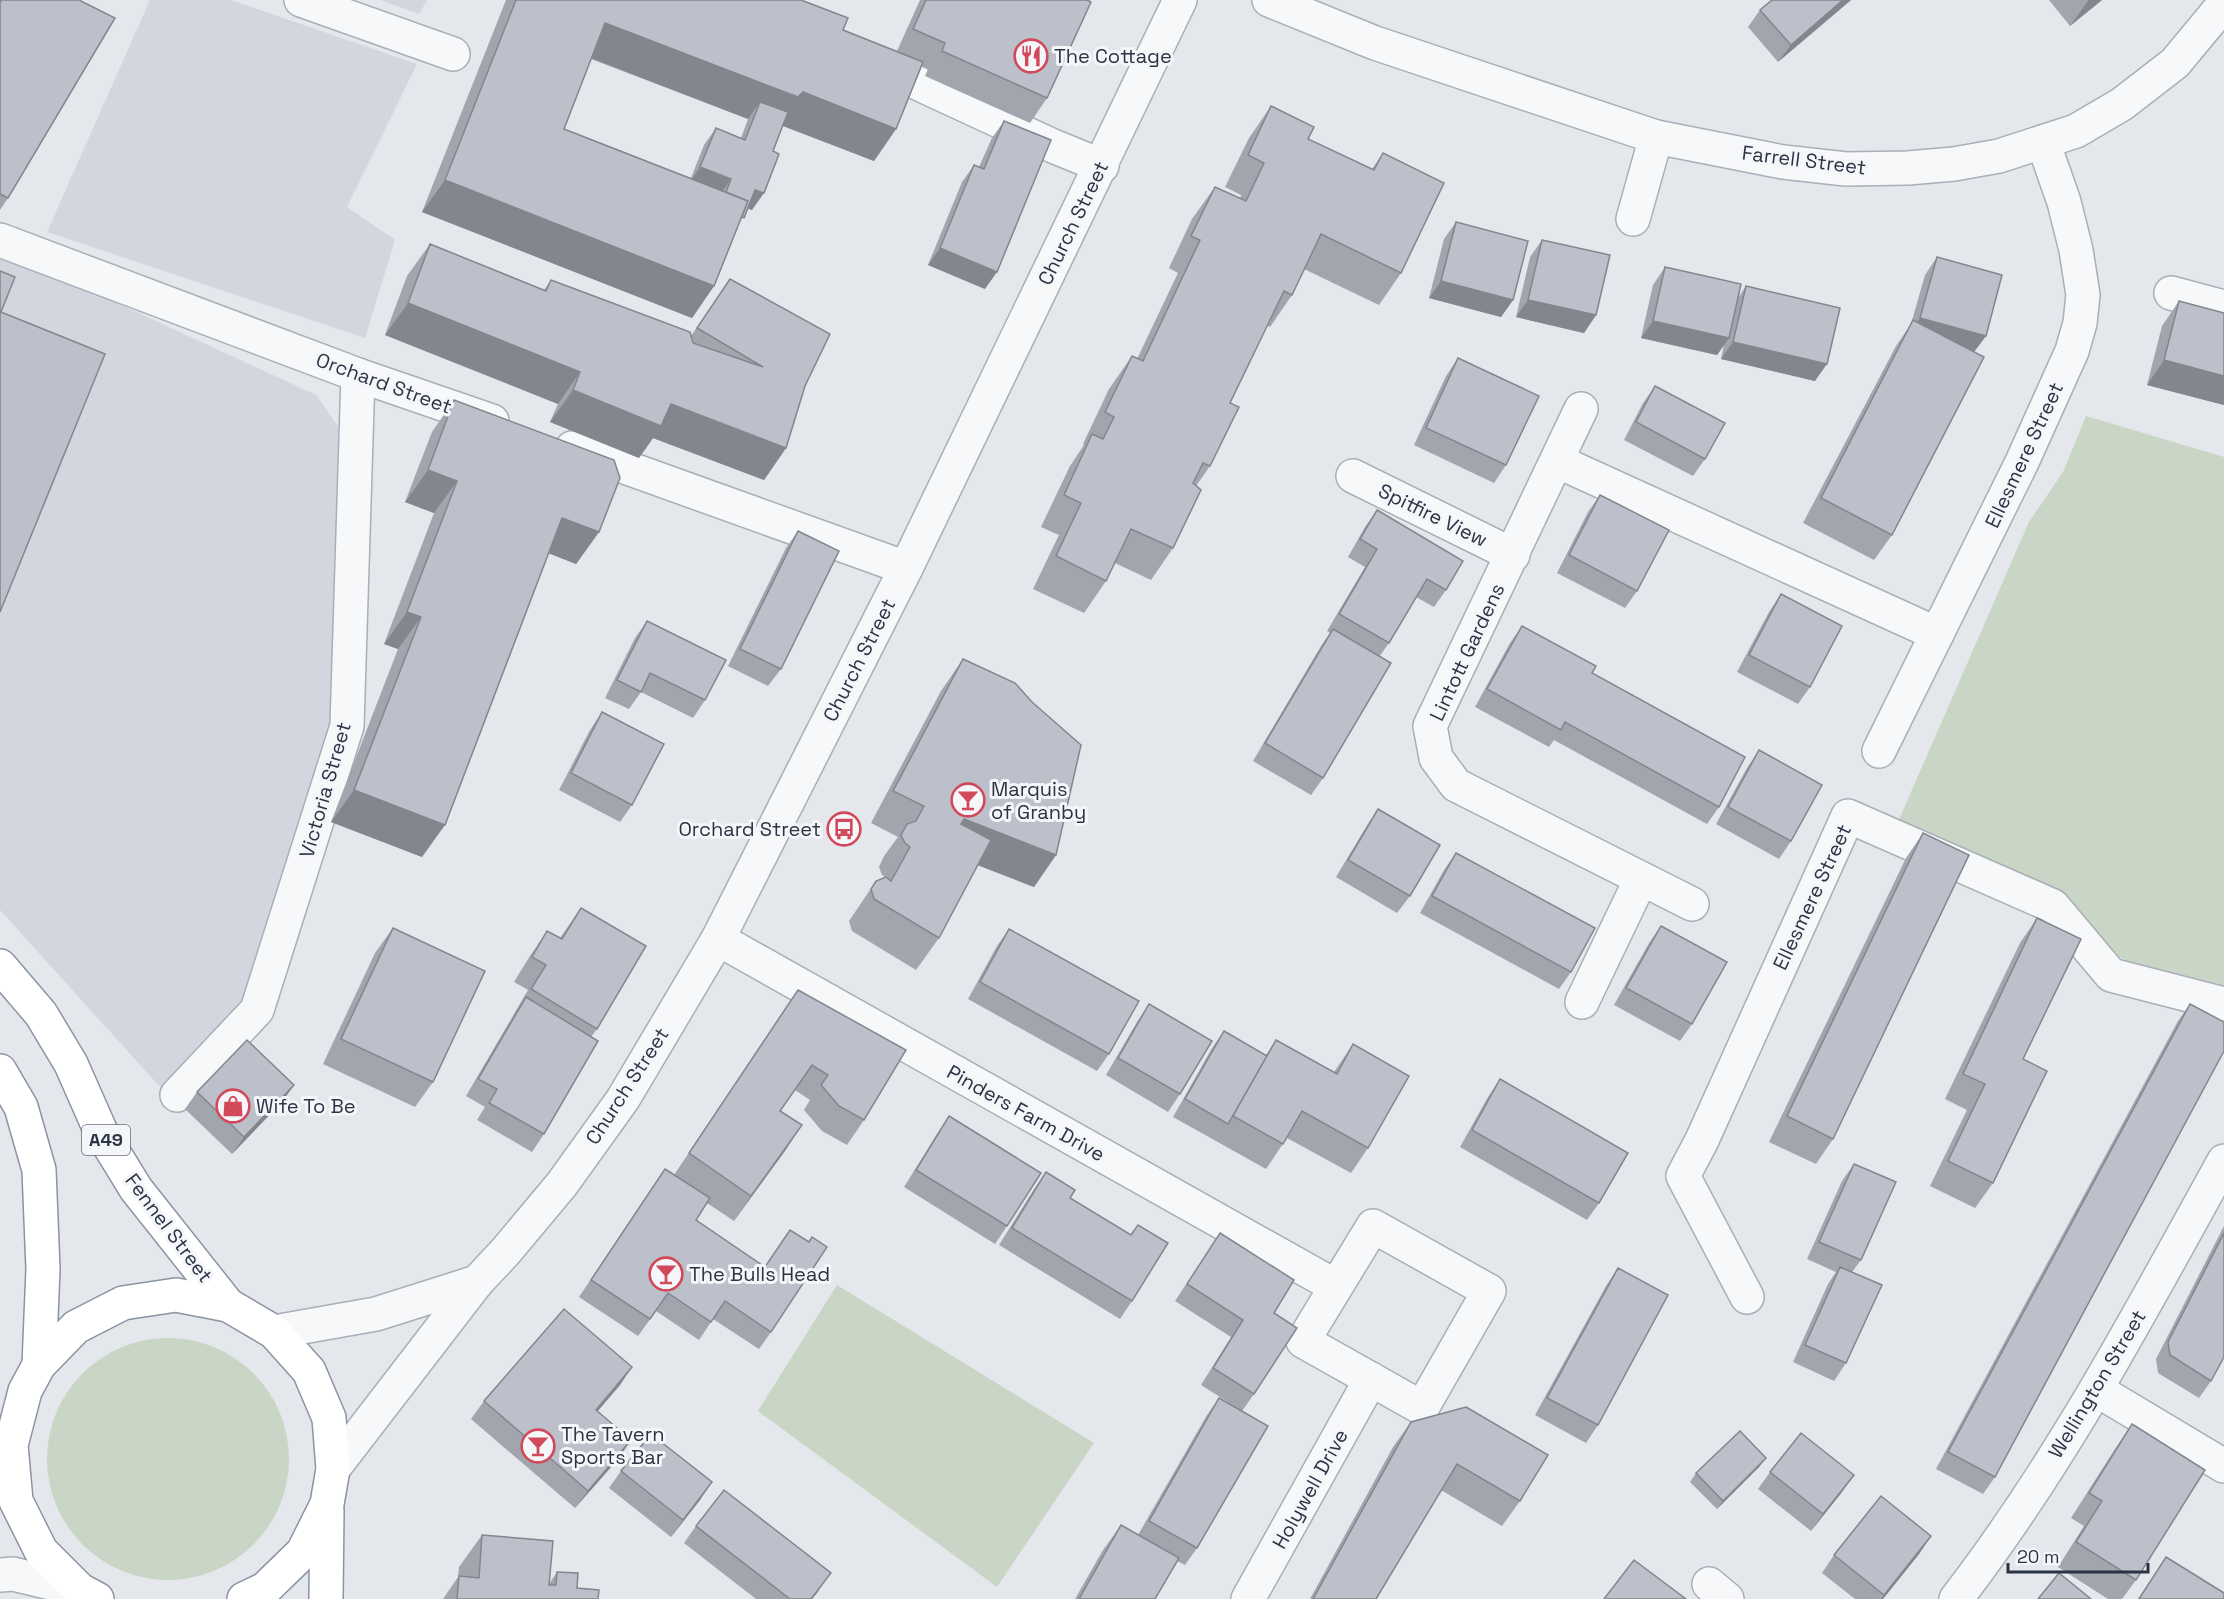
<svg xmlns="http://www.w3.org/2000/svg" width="2224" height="1599" font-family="'Space Grotesk',sans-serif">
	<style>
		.built { fill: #d2d6de }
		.green { fill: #c9d6c5 }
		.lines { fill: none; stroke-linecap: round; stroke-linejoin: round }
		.minor-casing { stroke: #a9aeb7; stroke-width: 36 }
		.highway-casing { stroke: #8b94a3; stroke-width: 36 }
		.minor { stroke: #f7f8fa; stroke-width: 33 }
		.highway { stroke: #fff; stroke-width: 33 }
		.wall { fill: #a1a5ae; fill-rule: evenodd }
		.shaded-wall { fill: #83868d }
		.building { fill: #bbc0ca; stroke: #83868d; stroke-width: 1.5 }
		.labels { text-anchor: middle; stroke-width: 6; stroke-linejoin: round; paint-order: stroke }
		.shield { fill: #f4f6f9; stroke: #676e7b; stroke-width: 1.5 }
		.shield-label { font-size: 18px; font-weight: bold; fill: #2b3445 }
		.poi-label { font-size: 20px; fill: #2b3445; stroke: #f4f6f9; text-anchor: start }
		.street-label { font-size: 20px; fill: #2b3445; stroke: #f4f6f9 }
	</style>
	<rect width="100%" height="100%" fill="#e4e7ec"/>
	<g class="built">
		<polygon points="150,0 231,0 417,64 347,207 395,240 365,338 47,232"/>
		<polygon points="380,0 427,0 419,14"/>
		<polygon points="0,249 316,395 347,439 342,738 257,994 161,1088 0,910"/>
	</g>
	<g class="green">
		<polygon points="2086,416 2224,457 2224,990 2138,967 1894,831 2029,522 2063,472"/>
		<polygon points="837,1285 1094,1443 997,1587 758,1411"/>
		<circle cx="168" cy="1459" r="121"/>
	</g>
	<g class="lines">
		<g class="minor-casing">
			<g id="minor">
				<polyline points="301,0 453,54"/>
				<polyline points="1269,0 1375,43 1656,137 1783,162 1846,169 1908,168 1954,164 1999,156 2076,131 2122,104 2175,63 2224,4"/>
				<polyline points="874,63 1053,146 1102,166"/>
				<polyline points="1633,219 1656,137"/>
				<polyline points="0,240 358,375 492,421"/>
				<polyline points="2171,293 2224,307"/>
				<polyline points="1581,409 1430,726 1436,758 1456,785 1692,904"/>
				<polyline points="572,448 906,568"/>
				<polyline points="1557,461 1937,634"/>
				<polyline points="1353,476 1513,555"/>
				<polyline points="1879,751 2022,462 2072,351 2080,323 2083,295 2076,250 2064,202 2043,142"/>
				<polyline points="718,939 1335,1286"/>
				<polyline points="1582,1002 1641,879"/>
				<polyline points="177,1095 257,1010 347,726 358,375"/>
				<polygon points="1373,1226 1489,1291 1422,1408 1303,1341"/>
				<polyline points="1747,1297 1683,1176 1702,1140 1848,816 2053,906 2111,975 2224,1004"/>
				<polyline points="274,1332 376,1314 477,1282"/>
				<polyline points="2097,1390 2224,1466"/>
				<polyline points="333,1469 477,1282 506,1251 562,1184 623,1099 718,939 906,568 1180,0"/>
				<polyline points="0,1575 13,1574 80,1590"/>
				<polyline points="1709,1584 1727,1599"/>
				<polyline points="1248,1599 1371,1379"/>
				<path d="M 1956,1599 C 2061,1463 2141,1311 2224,1161"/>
			</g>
		</g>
		<g class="highway-casing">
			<g id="highway">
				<polyline points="0,966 41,1014 71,1064 101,1132 136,1189 228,1305"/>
				<polyline points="0,1071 21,1107 39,1170 43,1269 39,1365"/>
				<polyline points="97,1599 80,1590 41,1551 16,1501 11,1445 25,1391 39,1365 76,1327 123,1303 176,1295 228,1305 274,1332 309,1371 329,1418 333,1469 327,1504 303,1552 265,1589 244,1599"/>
				<polyline points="326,1599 327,1511"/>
			</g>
		</g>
		<use href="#minor" class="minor"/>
		<use href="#highway" class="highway"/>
	</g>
	<g class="wall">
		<polygon points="0,0 79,0 8,198 0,210"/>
		<path d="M 506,0 L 801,0 L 843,30 L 897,51 L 920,0 L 1087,0 L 1047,98 L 1030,123 L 925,76 L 928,69 L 922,66 L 896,129 L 874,161 L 783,125 L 752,210 L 747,208 L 738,226 L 714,286 L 692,318 L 422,212 ZM 591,59 L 748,119 L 741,138 L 716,128 L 704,145 L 691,178 L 564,129 Z"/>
		<polygon points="1772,0 1851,0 1778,62 1748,27 1760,10"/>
		<polygon points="2049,0 2102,0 2070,26"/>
		<polygon points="1271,106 1308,139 1372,169 1383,153 1401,273 1379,305 1304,269 1292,295 1270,327 1267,325 1230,403 1210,466 1196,486 1173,548 1151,580 1115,563 1106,581 1084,613 1033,589 1059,535 1041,527 1070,466 1084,445 1083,444 1109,389 1132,356 1137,359 1178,273 1169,268 1192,219 1215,187 1240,199 1241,195 1225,187 1249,138"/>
		<polygon points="1004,121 985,289 928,265 962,182 974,165 979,167 992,138"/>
		<polygon points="1456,222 1513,300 1501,317 1429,298 1444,239"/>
		<polygon points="1542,240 1596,315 1584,333 1516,317 1530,257"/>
		<polygon points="430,244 544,290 551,280 691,336 730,279 805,386 786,448 764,480 653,438 639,458 550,422 558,404 385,335 407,276"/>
		<polygon points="1937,257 1986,336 1974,352 1892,535 1874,560 1803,523 1896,346 1911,324 1925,275"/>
		<polygon points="1665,267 1738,298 1746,286 1815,381 1721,359 1724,345 1717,355 1641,338 1653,285"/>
		<polygon points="2179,301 2224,313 2224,405 2147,385 2162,326"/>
		<polygon points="1458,358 1506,465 1494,483 1414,445 1446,376"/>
		<polygon points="1655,386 1705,459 1693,476 1624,440 1643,403"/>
		<polygon points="454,400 599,532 576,564 549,553 422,857 331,822 398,649 384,644 434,513 405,502 432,432"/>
		<polygon points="1600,495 1637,591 1625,608 1557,573 1588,512"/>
		<polygon points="1377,510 1446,590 1434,607 1416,597 1389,643 1379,657 1323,778 1311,795 1253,761 1321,646 1330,633 1327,631 1365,567 1348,557 1365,527"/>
		<polygon points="798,531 781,669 768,686 728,666 786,548"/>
		<polygon points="1781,594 1810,687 1798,704 1737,672 1769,612"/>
		<polygon points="647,621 705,700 693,718 641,692 629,709 605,698 635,638"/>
		<polygon points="1522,626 1592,673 1719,807 1707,824 1554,740 1549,747 1475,707 1510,643"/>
		<polygon points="963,659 1056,855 1034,887 978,865 939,938 916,970 852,931 849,921 876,881 885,877 882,875 879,867 884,856 898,837 871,823 941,691"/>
		<polygon points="602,712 632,805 620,822 559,790 590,730"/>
		<polygon points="1759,750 1791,841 1779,859 1716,824 1747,768"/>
		<polygon points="1378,809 1410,896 1397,913 1336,877 1366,827"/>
		<polygon points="1923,833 1833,1139 1816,1164 1769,1142 1906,858"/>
		<polygon points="1456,853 1571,972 1559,989 1420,913 1444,870"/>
		<polygon points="581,908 597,1029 591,1037 544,1134 532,1152 477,1120 485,1107 466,1096 528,990 514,982 530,956 547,931 560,938"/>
		<polygon points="2037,918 2023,1059 1993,1183 1975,1208 1930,1186 1967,1110 1945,1099 2020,943"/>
		<polygon points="1661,926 1692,1024 1680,1041 1614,1005 1649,943"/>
		<polygon points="393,928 433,1082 415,1107 323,1064 375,953"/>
		<polygon points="1009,929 1109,1054 1097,1071 968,999 997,946"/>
		<polygon points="798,990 864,1120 847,1145 822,1131 804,1110 810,1100 795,1090 780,1111 802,1125 734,1221 707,1203 696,1220 771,1332 759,1349 713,1319 699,1340 656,1311 638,1336 579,1297 653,1186 674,1175"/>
		<polygon points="1149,1004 1180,1094 1168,1112 1106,1075 1137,1022"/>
		<polygon points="2190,1004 1995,1477 1983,1494 1936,1469 2178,1021"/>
		<polygon points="1224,1031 1266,1055 1276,1040 1334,1072 1353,1044 1368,1148 1351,1173 1287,1138 1266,1169 1173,1117 1212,1048"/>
		<polygon points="1500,1079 1599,1203 1587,1220 1460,1147 1488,1097"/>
		<polygon points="294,1085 282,1102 232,1154 185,1109 197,1092"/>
		<polygon points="949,1116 1007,1226 995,1244 904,1187 937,1134"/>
		<polygon points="1854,1164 1861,1260 1852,1272 1846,1363 1834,1381 1793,1362 1828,1284 1836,1272 1807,1259 1842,1181"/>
		<polygon points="1046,1172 1070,1198 1131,1235 1138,1225 1132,1301 1120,1319 999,1245 1034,1189"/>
		<polygon points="2224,1226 2224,1357 2211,1381 2199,1398 2158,1373 2156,1359"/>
		<polygon points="1220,1233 1274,1313 1254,1394 1242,1411 1197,1548 1185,1565 1177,1561 1155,1599 1075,1599 1103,1550 1121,1525 1138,1535 1207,1415 1219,1398 1239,1409 1201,1385 1231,1337 1175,1301"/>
		<polygon points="1618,1268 1598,1425 1586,1443 1535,1415 1606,1286"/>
		<polygon points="620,1385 597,1412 619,1458 575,1508 471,1419 484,1401"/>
		<polygon points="1411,1422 1520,1501 1502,1526 1441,1490 1376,1599 1310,1599 1393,1447"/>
		<polygon points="2132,1424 2136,1580 2122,1599 2108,1599 2058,1567 2084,1526 2071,1518 2115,1449"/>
		<polygon points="1760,1466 1717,1509 1690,1482 1696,1473"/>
		<polygon points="621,1471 700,1500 671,1537 609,1488"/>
		<polygon points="1770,1472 1842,1492 1811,1531 1758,1489"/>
		<polygon points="696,1526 819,1591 812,1599 756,1599 684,1543"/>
		<polygon points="482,1535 549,1584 557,1572 577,1588 598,1599 443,1599 458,1577 459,1567"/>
		<polygon points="1931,1536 1919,1554 1883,1599 1855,1599 1822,1573 1834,1555"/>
		<polygon points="2166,1557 2224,1599 2138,1599"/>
	</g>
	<g class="shaded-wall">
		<polygon points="1843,0 1851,0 1778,62 1791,45"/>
		<polygon points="2088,0 2102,0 2070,26 2088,1"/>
		<polygon points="605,23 803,92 896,129 874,161 780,125 760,102 748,119 583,55"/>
		<polygon points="700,167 731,179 719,196 688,185"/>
		<polygon points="445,180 714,286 692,318 422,212"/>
		<polygon points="755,190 764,193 752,210 743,207"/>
		<polygon points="940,248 997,272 985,289 928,265"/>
		<polygon points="1441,281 1513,300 1501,317 1429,298"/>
		<polygon points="1528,300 1596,315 1584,333 1516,317"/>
		<polygon points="408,303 580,372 558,404 385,335"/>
		<polygon points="1920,318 1986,336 1973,353 1908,335"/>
		<polygon points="1653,321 1729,338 1717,355 1641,338"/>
		<polygon points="1733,342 1827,364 1815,381 1721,359"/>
		<polygon points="2164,360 2224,376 2224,405 2147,385"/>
		<polygon points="573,390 671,404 786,448 764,480 653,438 639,458 550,422"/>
		<polygon points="428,470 457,481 434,513 405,502"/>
		<polygon points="562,518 599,532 576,564 540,550"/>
		<polygon points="407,612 421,617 398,649 384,644"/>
		<polygon points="354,790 445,825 422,857 331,822"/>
		<polygon points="964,819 1056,855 1034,887 941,851"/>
		<polygon points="294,1085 282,1102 232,1154 244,1137"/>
		<polygon points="802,1125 785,1151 734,1221 751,1196"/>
		<polygon points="632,1367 620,1385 583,1428 596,1410"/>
		<polygon points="631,1440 619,1458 575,1508 588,1491"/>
		<polygon points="1766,1458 1760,1466 1717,1509 1723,1501"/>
		<polygon points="1854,1475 1842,1492 1811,1531 1823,1514"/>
		<polygon points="712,1482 700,1500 671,1537 683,1520"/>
		<polygon points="1931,1536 1919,1554 1883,1599 1881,1599"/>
		<polygon points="831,1573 812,1599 811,1599"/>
	</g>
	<g class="building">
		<polygon points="2,0 79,0 115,18 8,198 0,194 0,2"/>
		<polygon points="516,0 801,0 848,18 843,30 923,62 896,129 803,92 798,97 605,23 564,129 748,201 714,286 445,180"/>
		<polygon points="926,0 1087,0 1091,2 1047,98 942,51 945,43 913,29"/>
		<polygon points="1772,0 1843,0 1791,45 1760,10"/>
		<polygon points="760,102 788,112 773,151 779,154 764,193 755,190 744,218 742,217 748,201 726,192 731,179 700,167 716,128 745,140"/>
		<polygon points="1271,106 1314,127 1308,139 1374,170 1383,153 1444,183 1401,273 1321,234 1292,295 1284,291 1230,403 1239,407 1210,466 1203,463 1193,483 1201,490 1173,548 1131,529 1106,581 1056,556 1081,503 1064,495 1092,434 1103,439 1114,417 1105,412 1132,356 1143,361 1200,240 1191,236 1215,187 1246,201 1264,163 1248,155"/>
		<polygon points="1004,121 1051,140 997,272 940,248 974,165 984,169"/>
		<polygon points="1456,222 1528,241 1513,300 1441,281"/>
		<polygon points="1542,240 1610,255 1596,315 1528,300"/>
		<polygon points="430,244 546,291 551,280 690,332 693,343 763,367 697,328 730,279 830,334 805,386 786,448 671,404 661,426 573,390 580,372 408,303"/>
		<polygon points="1937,257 2002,275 1986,336 1920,318"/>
		<polygon points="1665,267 1741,284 1729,338 1653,321"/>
		<polygon points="0,271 15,277 1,312 105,354 0,612"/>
		<polygon points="1746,286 1840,308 1827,364 1733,342"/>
		<polygon points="2179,301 2224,313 2224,376 2164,360"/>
		<polygon points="1913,320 1984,357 1892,535 1821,498"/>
		<polygon points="1458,358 1539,396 1506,465 1426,428"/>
		<polygon points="1655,386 1725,423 1705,459 1636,422"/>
		<polygon points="454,400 614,460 620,478 599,532 562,518 445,825 354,790 421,617 407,612 457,481 428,470"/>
		<polygon points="1600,495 1669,530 1637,591 1569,555"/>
		<polygon points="1377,510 1463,561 1446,590 1427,579 1389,643 1339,614 1377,549 1360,539"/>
		<polygon points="798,531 839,551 781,669 740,649"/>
		<polygon points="1781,594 1842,626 1810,687 1749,655"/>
		<polygon points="647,621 726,660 705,700 650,673 641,692 617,680"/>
		<polygon points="1522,626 1596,666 1592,673 1745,757 1719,807 1565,722 1561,730 1487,689"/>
		<polygon points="1333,629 1391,663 1323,778 1265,743"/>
		<polygon points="963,659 1015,683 1032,702 1081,745 1056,855 964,819 961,824 991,840 939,938 874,899 871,889 876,881 886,877 891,881 910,847 905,843 901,835 907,824 916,821 924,806 893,791"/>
		<polygon points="602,712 664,744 632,805 571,773"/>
		<polygon points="1759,750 1822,785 1791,841 1728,807"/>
		<polygon points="1378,809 1440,845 1410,896 1348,860"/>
		<polygon points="1923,833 1969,855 1833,1139 1787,1116"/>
		<polygon points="1456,853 1595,928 1571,972 1432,896"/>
		<polygon points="581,908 646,946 597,1029 531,989 546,965 532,957 547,931 562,939"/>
		<polygon points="2037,918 2081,939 2023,1059 2047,1071 1993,1183 1948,1161 1985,1084 1963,1074"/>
		<polygon points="1661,926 1727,962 1692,1024 1626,988"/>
		<polygon points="393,928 485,971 433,1082 341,1039"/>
		<polygon points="1009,929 1139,1001 1109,1054 980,982"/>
		<polygon points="798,990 906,1050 864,1120 839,1106 821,1085 828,1075 812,1065 780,1111 802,1125 751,1196 689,1153"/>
		<polygon points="526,997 598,1041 544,1134 489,1103 497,1089 478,1079"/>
		<polygon points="1149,1004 1212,1041 1180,1094 1118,1058"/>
		<polygon points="2190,1004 2224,1022 2224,1051 1995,1477 1948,1452"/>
		<polygon points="1224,1031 1267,1056 1228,1124 1185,1099"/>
		<polygon points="247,1040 294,1085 244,1137 197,1092"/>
		<polygon points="1276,1040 1337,1074 1353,1044 1409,1076 1368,1148 1302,1111 1283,1144 1233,1116"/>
		<polygon points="1500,1079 1628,1153 1599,1203 1472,1130"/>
		<polygon points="949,1116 1041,1173 1007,1226 916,1170"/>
		<polygon points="1854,1164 1896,1182 1861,1260 1819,1242"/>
		<polygon points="665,1169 710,1198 696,1220 765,1267 790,1230 809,1242 812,1237 827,1247 771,1332 725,1301 711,1322 668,1293 650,1319 591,1280"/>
		<polygon points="1046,1172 1075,1190 1070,1198 1131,1235 1138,1225 1168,1243 1132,1301 1012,1228"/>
		<polygon points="1220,1233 1294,1280 1274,1313 1297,1328 1254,1394 1213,1368 1243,1320 1187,1284"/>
		<polygon points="2224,1233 2224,1357 2211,1381 2170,1355 2168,1342"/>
		<polygon points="1840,1267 1882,1285 1846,1363 1805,1345"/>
		<polygon points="1618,1268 1668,1295 1598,1425 1547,1398"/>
		<polygon points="564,1309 632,1367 596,1410 631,1440 588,1491 484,1401"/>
		<polygon points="1219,1398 1268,1426 1197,1548 1149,1521"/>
		<polygon points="1466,1407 1548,1455 1520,1501 1457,1464 1376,1599 1313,1599 1411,1422"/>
		<polygon points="2132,1424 2205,1470 2136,1580 2076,1542 2102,1501 2089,1493"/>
		<polygon points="1740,1431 1766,1458 1723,1501 1696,1473"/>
		<polygon points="1801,1433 1854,1475 1823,1514 1770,1472"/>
		<polygon points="651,1434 712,1482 683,1520 621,1471"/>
		<polygon points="724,1490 831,1573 811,1599 790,1599 696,1526"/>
		<polygon points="1881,1496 1931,1536 1884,1595 1834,1555"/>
		<polygon points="1121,1525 1179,1558 1155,1599 1079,1599"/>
		<polygon points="482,1535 553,1541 549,1585 556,1585 557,1572 578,1573 577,1588 599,1590 598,1599 457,1599 459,1576 479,1578"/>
		<polygon points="2166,1557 2224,1593 2224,1599 2139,1599"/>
		<polygon points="1634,1560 1686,1599 1604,1599"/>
		<polygon points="2059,1573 2091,1599 2038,1599"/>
	</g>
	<defs>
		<g id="restaurant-ring" transform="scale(1.725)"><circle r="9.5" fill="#f4f6f9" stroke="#d1495b" stroke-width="1.5"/><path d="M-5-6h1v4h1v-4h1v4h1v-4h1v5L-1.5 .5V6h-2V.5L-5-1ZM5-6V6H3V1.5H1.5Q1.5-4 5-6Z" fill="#d1495b"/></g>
		<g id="bar-ring" transform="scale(1.725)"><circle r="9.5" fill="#f4f6f9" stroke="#d1495b" stroke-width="1.5"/><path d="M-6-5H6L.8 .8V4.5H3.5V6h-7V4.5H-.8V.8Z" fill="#d1495b"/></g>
		<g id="bus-ring" transform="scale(1.725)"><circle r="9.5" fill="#f4f6f9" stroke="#d1495b" stroke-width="1.5"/><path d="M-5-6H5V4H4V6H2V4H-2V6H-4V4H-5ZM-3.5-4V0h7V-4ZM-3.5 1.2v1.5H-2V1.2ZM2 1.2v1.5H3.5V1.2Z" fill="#d1495b"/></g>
		<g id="shop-ring" transform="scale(1.725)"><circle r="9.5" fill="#f4f6f9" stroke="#d1495b" stroke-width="1.5"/><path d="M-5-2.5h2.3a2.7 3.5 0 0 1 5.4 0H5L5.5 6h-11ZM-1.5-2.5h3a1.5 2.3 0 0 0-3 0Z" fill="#d1495b"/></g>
	</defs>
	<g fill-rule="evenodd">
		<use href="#restaurant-ring" x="1031" y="56"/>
		<use href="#bar-ring" x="968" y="800"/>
		<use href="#bus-ring" x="844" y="829"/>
		<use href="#shop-ring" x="233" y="1106"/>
		<use href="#bar-ring" x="666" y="1274"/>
		<use href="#bar-ring" x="538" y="1446"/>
	</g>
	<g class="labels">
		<rect class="shield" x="82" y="1125" width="48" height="30" rx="4.5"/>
		<g class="shield-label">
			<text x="106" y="1146">A49</text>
		</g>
		<g class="poi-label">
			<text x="1054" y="63">The Cottage</text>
			<text x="991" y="796">Marquis<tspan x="991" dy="23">of Granby</tspan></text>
			<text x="821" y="836" text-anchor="end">Orchard Street</text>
			<text x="256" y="1113">Wife To Be</text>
			<text x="689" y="1281">The Bulls Head</text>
			<text x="561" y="1441">The Tavern<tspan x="561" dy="23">Sports Bar</tspan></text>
		</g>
		<g class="street-label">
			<text transform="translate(1804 160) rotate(7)" y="7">Farrell Street</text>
			<text transform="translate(1073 223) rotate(-64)" y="7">Church Street</text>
			<text transform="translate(384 383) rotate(20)" y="7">Orchard Street</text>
			<text transform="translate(2024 455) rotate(-65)" y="7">Ellesmere Street</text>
			<text transform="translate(1433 515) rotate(26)" y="7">Spitfire View</text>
			<text transform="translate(1467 652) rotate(-65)" y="7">Lintott Gardens</text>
			<text transform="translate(859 660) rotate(-63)" y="7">Church Street</text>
			<text transform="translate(325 790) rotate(-74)" y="7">Victoria Street</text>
			<text transform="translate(1812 897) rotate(-65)" y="7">Ellesmere Street</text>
			<text transform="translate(627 1086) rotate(-57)" y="7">Church Street</text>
			<text transform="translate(1026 1113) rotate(29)" y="7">Pinders Farm Drive</text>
			<text transform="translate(169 1228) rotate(53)" y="7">Fennel Street</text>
			<text transform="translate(2097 1384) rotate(-59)" y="7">Wellington Street</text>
			<text transform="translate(1310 1489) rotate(-61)" y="7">Holywell Drive</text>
		</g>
	</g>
	<path d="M2008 1563v9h140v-9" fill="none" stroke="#2b3445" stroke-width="3"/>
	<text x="2017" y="1563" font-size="18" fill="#2b3445" stroke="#f4f6f9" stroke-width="4.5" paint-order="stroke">20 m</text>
</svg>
